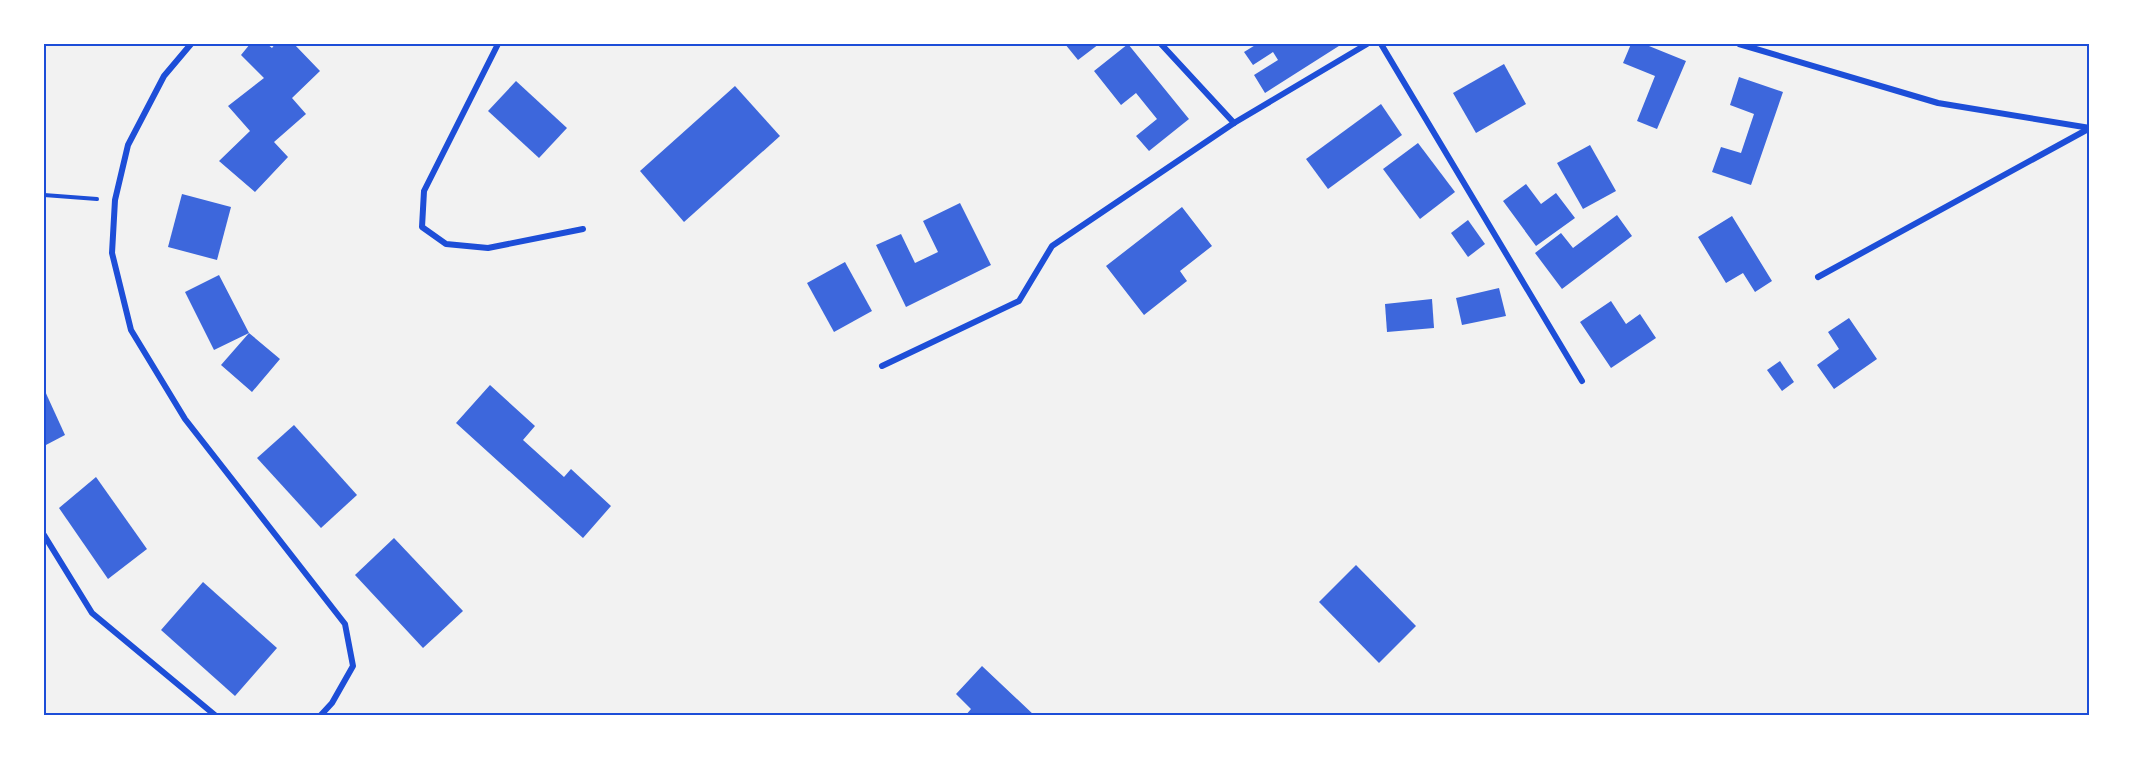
<svg xmlns="http://www.w3.org/2000/svg" width="2133" height="759" font-family="Cabin,sans-serif">
	<style>
		.building { fill: #3d67dc }
		.lines { fill: none; stroke-linecap: round; stroke-linejoin: round }
		.path { stroke: #1d4ed8; stroke-width: 4 }
		.minor { stroke: #1d4ed8; stroke-width: 6 }
		.neatline { fill: none; stroke: #1d4ed8; stroke-width: 2 }
	</style>
	<rect width="100%" height="100%" fill="#f2f2f2"/>
	<g class="building">
		<polygon points="250,44 267,44 272,48 275,44 294,44 320,71 292,98 306,114 274,142 288,157 255,192 219,161 250,131 228,106 264,78 241,55"/>
		<polygon points="1065,44 1099,44 1078,60"/>
		<polygon points="1128,44 1189,119 1149,151 1136,136 1157,119 1136,93 1121,105 1094,71"/>
		<polygon points="1257,44 1342,44 1265,93 1254,75 1278,60 1273,52 1253,65 1244,52"/>
		<polygon points="1631,44 1644,44 1686,61 1657,129 1637,121 1655,76 1623,63"/>
		<polygon points="1504,64 1526,104 1476,133 1453,93"/>
		<polygon points="1739,77 1783,92 1751,185 1712,172 1721,147 1741,153 1754,114 1730,105"/>
		<polygon points="516,81 567,128 539,158 488,111"/>
		<polygon points="735,86 780,136 684,222 640,171"/>
		<polygon points="1381,104 1402,135 1328,189 1306,159"/>
		<polygon points="1418,143 1455,192 1420,219 1383,169"/>
		<polygon points="1590,145 1616,191 1583,209 1557,163"/>
		<polygon points="1526,184 1541,204 1556,193 1575,218 1536,246 1503,201"/>
		<polygon points="182,194 231,207 217,260 168,247"/>
		<polygon points="960,203 991,265 906,307 876,245 901,234 915,263 938,252 923,221"/>
		<polygon points="1182,207 1212,246 1180,271 1187,281 1144,315 1106,266"/>
		<polygon points="1617,215 1632,236 1562,289 1535,253 1561,233 1573,248"/>
		<polygon points="1732,216 1772,281 1755,292 1743,273 1726,283 1698,237"/>
		<polygon points="1468,220 1485,244 1468,257 1451,233"/>
		<polygon points="845,262 872,311 834,332 807,283"/>
		<polygon points="219,275 249,333 280,359 252,392 221,365 249,333 214,350 185,292"/>
		<polygon points="1499,288 1506,316 1462,325 1456,298"/>
		<polygon points="1432,299 1434,328 1387,332 1385,304"/>
		<polygon points="1611,301 1626,324 1640,314 1656,338 1611,368 1580,322"/>
		<polygon points="1849,318 1877,359 1834,389 1817,365 1839,349 1828,332"/>
		<polygon points="1780,361 1794,382 1782,391 1767,370"/>
		<polygon points="490,385 535,426 523,440 564,477 571,469 611,506 583,538 456,423"/>
		<polygon points="44,389 65,435 44,446"/>
		<polygon points="294,425 357,495 321,528 257,458"/>
		<polygon points="96,477 147,549 108,579 59,508"/>
		<polygon points="394,538 463,611 423,648 355,575"/>
		<polygon points="1356,565 1416,626 1379,663 1319,602"/>
		<polygon points="203,582 277,648 235,696 161,630"/>
		<polygon points="982,666 1035,716 965,716 971,709 956,694"/>
	</g>
	<g class="lines">
		<polyline class="path" points="44,195 97,199"/>
		<g class="minor">
			<polyline points="191,44 164,76 128,145 115,200 112,253 131,330 185,419 345,624 353,666 332,703 320,716"/>
			<polyline points="498,44 424,191 422,227 446,244 488,248 583,229"/>
			<polyline points="1161,44 1234,123"/>
			<polyline points="1381,44 1582,381"/>
			<polyline points="1739,44 1938,103 2090,128"/>
			<polyline points="1818,277 2090,128"/>
			<polyline points="882,366 1019,301 1052,246 1234,123 1367,44"/>
			<polyline points="44,535 92,613 216,716"/>
		</g>
	</g>
	<rect width="2133" height="759" fill="none" stroke="#ffffff" stroke-width="90"/>
	<rect x="45" y="45" width="2043" height="669" class="neatline"/>
</svg>
